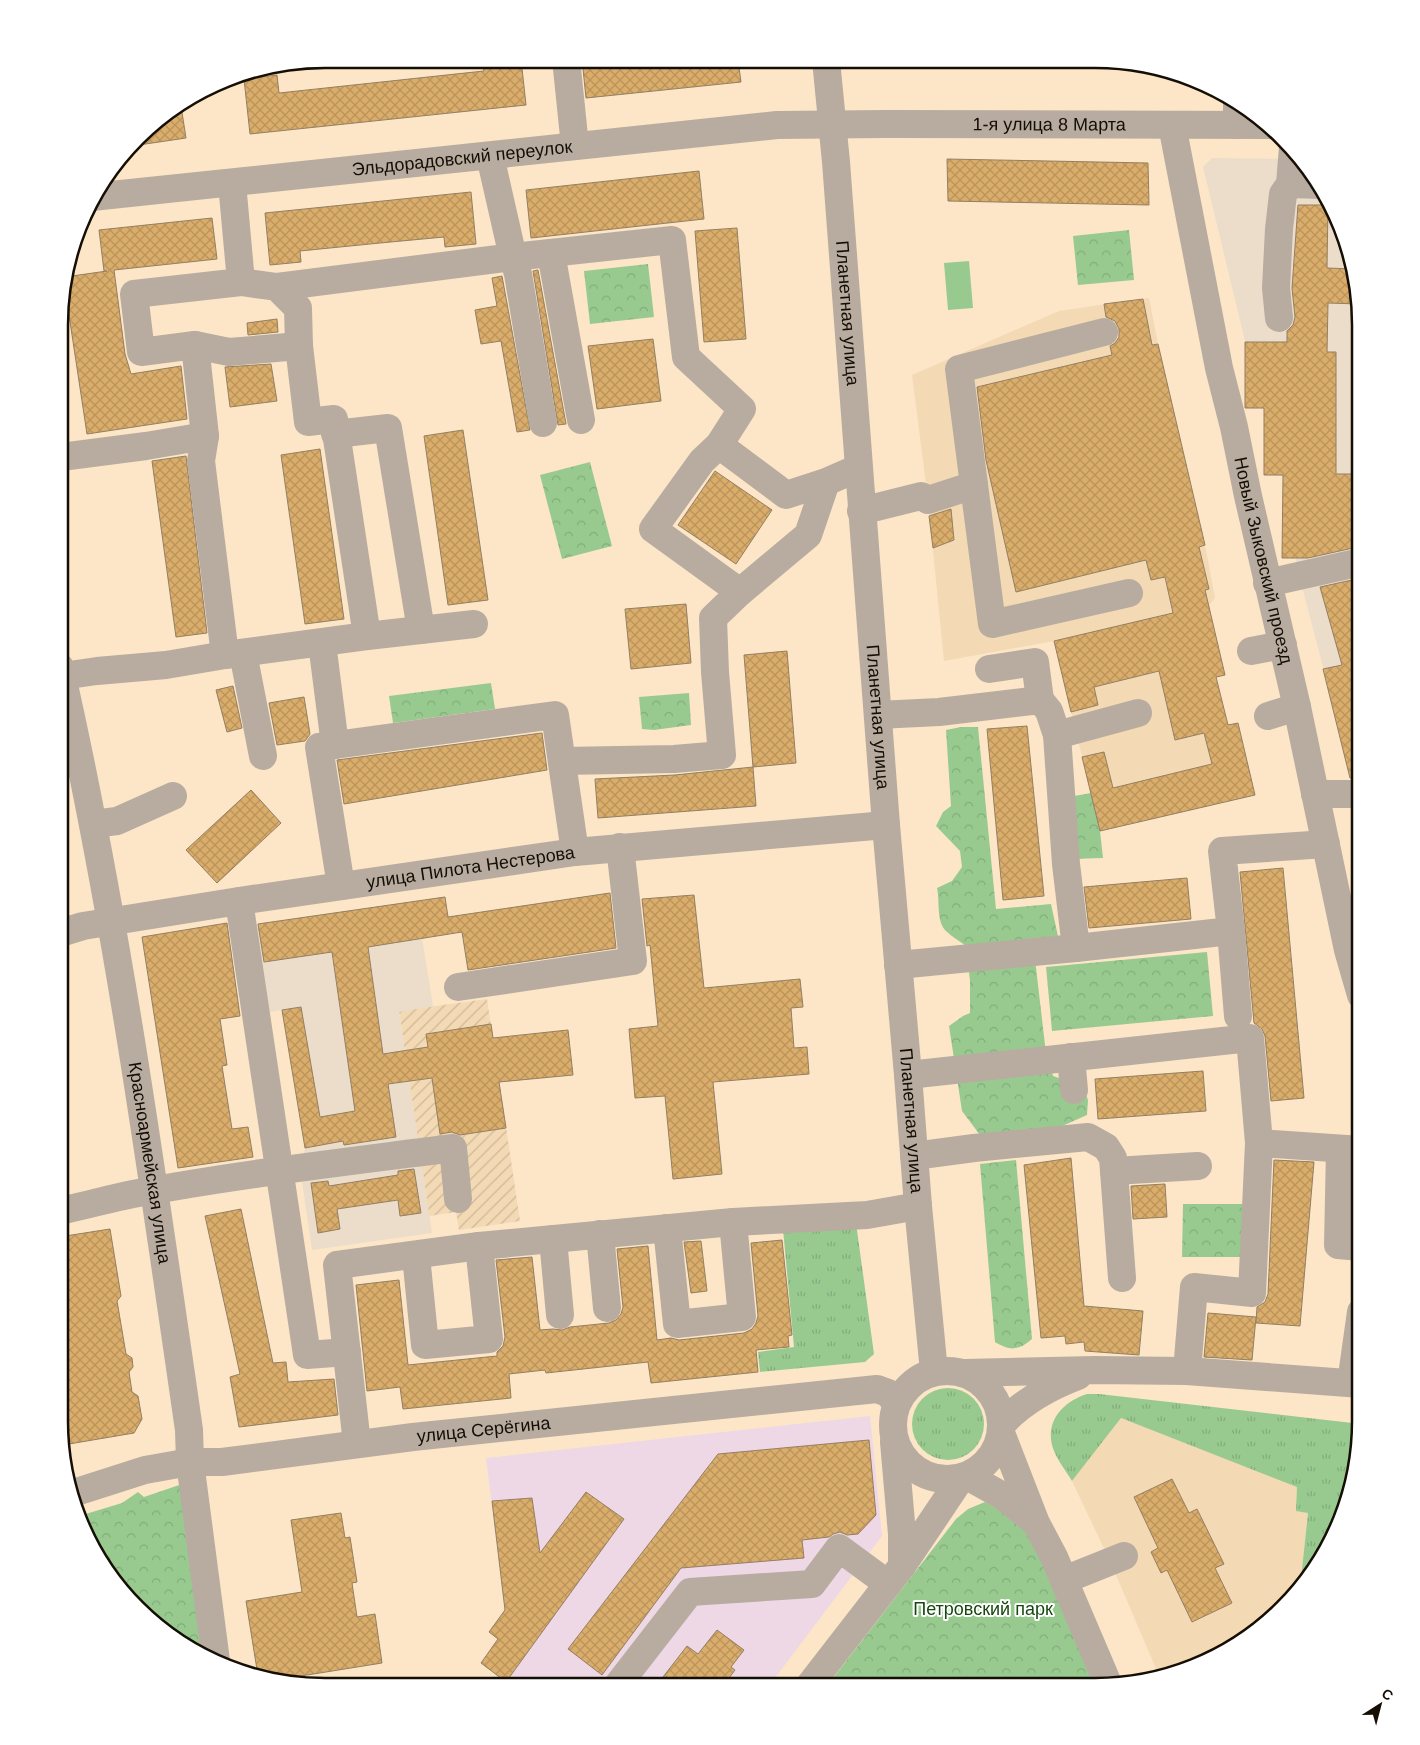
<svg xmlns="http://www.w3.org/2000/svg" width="1420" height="1745" font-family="Helvetica,sans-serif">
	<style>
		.commercial { fill: #eed8e6 }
		.industrial { fill: url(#industrial-furrows) }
		.built { fill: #f3d9b4 }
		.medical { fill: #ecddca }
		.grass { fill: url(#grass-tufts) }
		.forest { fill: url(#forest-crowns) }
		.garden { fill: #98ca90 }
		.building { fill: url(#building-cross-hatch); stroke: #937f63 }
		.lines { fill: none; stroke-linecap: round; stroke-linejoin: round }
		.minor { stroke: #b8aca0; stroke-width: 28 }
		.labels { text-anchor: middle; stroke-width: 4; stroke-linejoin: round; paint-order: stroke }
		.street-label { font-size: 18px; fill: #150e04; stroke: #fff }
		.park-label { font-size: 18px; fill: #16480d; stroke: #fff }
		.rim { fill: none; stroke: #150e04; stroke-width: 2.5 }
	</style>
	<defs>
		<pattern id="industrial-furrows" width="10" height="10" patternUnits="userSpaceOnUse" patternTransform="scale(1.25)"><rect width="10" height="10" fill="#f3d9b4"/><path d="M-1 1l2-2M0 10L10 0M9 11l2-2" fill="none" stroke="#cfb999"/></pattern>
		<pattern id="grass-tufts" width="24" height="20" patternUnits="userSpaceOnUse" patternTransform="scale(1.25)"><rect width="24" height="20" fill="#98ca90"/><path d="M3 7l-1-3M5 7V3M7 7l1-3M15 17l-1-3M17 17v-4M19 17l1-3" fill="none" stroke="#82ac7b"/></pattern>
		<pattern id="forest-crowns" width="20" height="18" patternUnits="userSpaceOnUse" patternTransform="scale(1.25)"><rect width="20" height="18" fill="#98ca90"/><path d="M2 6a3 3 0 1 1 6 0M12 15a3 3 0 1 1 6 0" fill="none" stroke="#82ac7b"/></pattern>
		<pattern id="building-cross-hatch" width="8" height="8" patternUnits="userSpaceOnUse" patternTransform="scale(1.25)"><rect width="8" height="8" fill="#daad6b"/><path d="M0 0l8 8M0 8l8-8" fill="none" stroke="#ba945b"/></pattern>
	</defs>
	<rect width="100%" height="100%" fill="#fce6c7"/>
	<polygon class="commercial" points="870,1416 882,1536 769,1686 511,1686 481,1663 498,1639 489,1632 505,1610 486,1458"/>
	<polygon class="industrial" points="487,999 520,1221 459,1230 456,1212 429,1216 399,1011"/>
	<g class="built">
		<polygon points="1149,298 1158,344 1205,545 1215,598 1209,605 1225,675 1216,678 1227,725 1238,723 1255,795 1100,831 1054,641 944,661 928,500 912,375 1059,311"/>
		<polygon points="1121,1418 1298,1487 1308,1513 1300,1588 1283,1609 1228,1651 1160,1678 1110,1561 1072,1481"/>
	</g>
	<g class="medical">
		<polygon points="1212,158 1302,159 1326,192 1352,255 1361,324 1361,812 1301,583 1296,576 1296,558 1282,558 1283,476 1264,475 1264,409 1245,408 1245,341 1203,167"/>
		<polygon points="445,897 450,934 422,938 433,1006 399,1012 432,1233 312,1250 301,1175 305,1148 324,1144 301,1007 244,1016 254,924"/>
	</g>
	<g class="grass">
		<polygon points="856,1223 874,1354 865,1362 760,1372 758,1352 794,1347 783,1229"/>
		<circle cx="948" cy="1424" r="36"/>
		<path d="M 1087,1394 L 1099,1394 L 1361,1424 L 1361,1438 L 1347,1506 L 1317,1568 L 1300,1588 L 1308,1513 L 1296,1511 L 1297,1487 L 1121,1418 L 1072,1481 C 1066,1471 1058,1461 1054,1451 C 1043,1423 1062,1402 1087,1394 Z"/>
	</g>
	<g class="forest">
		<polygon points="1129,230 1134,280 1078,285 1073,236"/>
		<polygon points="648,264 654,317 590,324 584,271"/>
		<polygon points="590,462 612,546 562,559 540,475"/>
		<polygon points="491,683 495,709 393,723 389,696"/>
		<polygon points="689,693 691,725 654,730 642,729 639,697"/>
		<path d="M 961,727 L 978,727 L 996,909 L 1051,904 L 1059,941 L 1035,959 L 1045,1045 L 1053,1076 L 1083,1086 L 1088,1100 L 1087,1115 L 1060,1127 L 980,1135 L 962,1111 L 949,1026 L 963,1016 L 970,1013 L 970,981 L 966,946 C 960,941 952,937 946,931 C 936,921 940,901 937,888 L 952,881 L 962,867 L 960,851 L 936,826 L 943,812 L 951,806 L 946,730 Z"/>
		<polygon points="1091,793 1100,831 1103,858 1070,859 1063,798"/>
		<polygon points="1207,952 1213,1016 1052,1031 1046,967"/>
		<path d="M 1016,1160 L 1032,1339 C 1018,1351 1010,1351 995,1342 L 980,1164 Z"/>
		<polygon points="1183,1204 1247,1204 1247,1257 1182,1257"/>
		<polygon points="185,1483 208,1657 177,1642 125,1596 94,1553 79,1516 122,1503 138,1492 144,1497"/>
		<polygon points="985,1502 1019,1518 1040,1549 1097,1686 827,1686 956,1519 968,1509"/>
	</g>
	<polygon class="garden" points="969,261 973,308 948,310 944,263"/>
	<g class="building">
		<polygon points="482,59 521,59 526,105 250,134 244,79 277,75 279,93 484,71"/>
		<polygon points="582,59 738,60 741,82 586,98"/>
		<polygon points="181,106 186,138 132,146 150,125"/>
		<polygon points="947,159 1148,163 1149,205 948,201"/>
		<polygon points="699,171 704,219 531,238 526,190"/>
		<polygon points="471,192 476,244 445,247 444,237 380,243 300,251 301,262 270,265 265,213"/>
		<polygon points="1298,205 1328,205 1327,268 1354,269 1359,304 1328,303 1327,352 1336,352 1336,474 1354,474 1353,548 1308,558 1282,558 1283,475 1264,475 1264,408 1245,408 1245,342 1287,342 1287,331 1293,325 1295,317 1292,288"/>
		<polygon points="212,218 217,259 114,270 125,354 131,374 181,366 187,419 87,434 64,282 65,277 107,271 104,271 99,230"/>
		<polygon points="737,228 746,339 704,342 695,231"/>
		<polygon points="538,270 566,424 558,425 533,271"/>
		<polygon points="502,276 530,430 517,432 501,341 481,344 475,310 497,306 492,278"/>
		<polygon points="1143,299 1152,345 1158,344 1205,545 1199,547 1209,589 1205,590 1225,675 1216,677 1228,725 1238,723 1255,795 1100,831 1082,757 1104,752 1113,788 1212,764 1204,733 1175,740 1159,671 1094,687 1098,705 1071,712 1054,641 1173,613 1165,577 1151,580 1146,560 1016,592 986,460 977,387 1112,355 1110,346 1115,343 1119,337 1119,329 1115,321 1106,317 1104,304"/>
		<polygon points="277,319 278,332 248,335 247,323"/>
		<polygon points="653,339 661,401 597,409 588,346"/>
		<polygon points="271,364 277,401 230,407 225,367"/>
		<polygon points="463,430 488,600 448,605 424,436"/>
		<polygon points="320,449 344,619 305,624 281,455"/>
		<polygon points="186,456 207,633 176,637 152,461"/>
		<polygon points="715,471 772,510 736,564 678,525"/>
		<polygon points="951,509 954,540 933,548 929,516"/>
		<polygon points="1361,578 1361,777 1350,778 1323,669 1342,665 1320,587"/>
		<polygon points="686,604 691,663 631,669 625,609"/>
		<polygon points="787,651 796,763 753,767 744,655"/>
		<polygon points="233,686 242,728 227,732 216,690"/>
		<polygon points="304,697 310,734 305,741 277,745 269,703"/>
		<polygon points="1027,726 1044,896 1003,900 987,729"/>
		<polygon points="542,733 547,770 344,804 337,760"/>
		<polygon points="753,767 756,806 598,818 595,779 675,775"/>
		<polygon points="251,790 281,823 217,883 186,850"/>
		<polygon points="1283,868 1304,1098 1271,1101 1265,1036 1262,1029 1254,1023 1240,872"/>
		<polygon points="1187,878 1191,919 1089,928 1084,887"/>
		<polygon points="610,893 616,948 468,970 462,932 368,947 383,1054 428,1047 426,1034 491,1024 493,1038 568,1030 573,1075 499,1082 506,1128 460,1135 452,1132 440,1134 432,1078 388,1084 396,1137 344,1145 343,1141 305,1148 282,1010 301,1007 320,1117 355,1111 332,952 264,962 258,924 445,897 448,917"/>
		<polygon points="694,895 704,988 800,979 803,1007 791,1008 794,1048 807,1047 809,1074 713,1082 722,1174 673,1179 665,1096 635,1098 629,1029 658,1026 650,945 647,946 642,899"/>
		<polygon points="227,923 240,1016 220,1019 227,1065 222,1066 232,1129 248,1127 253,1157 178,1168 142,937"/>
		<polygon points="1203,1071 1206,1111 1098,1119 1095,1079"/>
		<polygon points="1071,1158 1084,1306 1143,1311 1139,1355 1085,1351 1084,1342 1066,1344 1065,1336 1041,1338 1024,1165"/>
		<polygon points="1274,1160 1314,1162 1300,1326 1256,1323 1257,1307 1265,1302 1268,1294"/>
		<polygon points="414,1169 421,1213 400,1216 398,1200 337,1209 340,1229 318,1233 311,1183 328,1181 329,1186 398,1175 398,1171"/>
		<polygon points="1165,1184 1167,1217 1133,1219 1131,1186"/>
		<polygon points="241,1209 273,1363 286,1362 288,1382 334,1379 338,1415 239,1427 230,1377 240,1374 205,1216"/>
		<polygon points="110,1229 121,1296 117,1301 126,1354 132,1358 133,1367 129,1372 132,1392 138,1396 142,1419 134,1433 69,1444 68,1436 61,1437 59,1421 59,1237"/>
		<polygon points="782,1240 792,1335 788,1336 789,1347 756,1350 758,1372 651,1383 648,1362 546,1373 545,1370 509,1374 511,1398 403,1409 400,1387 367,1391 356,1285 399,1280 408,1365 497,1356 497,1352 503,1346 505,1337 496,1260 532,1257 540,1330 553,1329 562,1330 570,1327 609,1323 616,1320 621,1314 623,1307 617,1249 648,1246 657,1340 671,1338 679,1340 744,1333 752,1329 756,1323 758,1316 751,1243"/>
		<polygon points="701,1241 707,1291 691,1293 684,1242"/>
		<polygon points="1208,1313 1256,1317 1252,1360 1204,1357"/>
		<polygon points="869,1440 876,1515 858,1534 847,1535 840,1532 833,1534 829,1537 802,1540 804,1558 681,1568 602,1675 568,1649 718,1454"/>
		<polygon points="1172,1479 1189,1513 1197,1509 1224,1564 1215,1568 1232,1603 1192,1622 1167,1570 1161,1573 1151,1552 1158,1548 1134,1497"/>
		<polygon points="586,1492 624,1519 506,1682 481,1663 498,1639 489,1632 505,1610 492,1501 532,1498 540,1553"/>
		<polygon points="341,1513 345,1538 350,1537 357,1582 352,1583 357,1617 375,1614 382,1663 276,1680 258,1676 246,1601 302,1592 291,1520"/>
		<polygon points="717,1630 744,1650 731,1667 735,1670 723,1686 656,1686 687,1646 698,1654"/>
	</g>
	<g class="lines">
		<g class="minor">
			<polyline points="566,59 575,146"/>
			<path id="s1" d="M 826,60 L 836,162 L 886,825 L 908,1075 L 918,1206 L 934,1372"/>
			<polyline points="1237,100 1237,125"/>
			<path id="s2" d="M 1172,125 L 1219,368 L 1234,427 L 1248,496 L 1297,707 L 1348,950 L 1361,995"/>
			<polyline points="1290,184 1321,185"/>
			<path id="s3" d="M 92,197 L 777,125 L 886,124 L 1268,125"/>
			<polyline points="551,253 581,420"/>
			<polyline points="241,282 277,287 298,308 299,346 308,422 334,419 367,636"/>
			<polyline points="277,287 513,257 490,156"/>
			<polyline points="1279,318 1276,288 1279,229 1283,194 1290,184 1293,147"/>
			<polyline points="1104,332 959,369 992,624 1129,593"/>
			<polyline points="195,345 229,352 299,346"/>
			<polyline points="543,423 518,274 513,257 672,240 686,357 742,409 719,445"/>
			<polyline points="335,434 388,428 421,630"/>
			<polyline points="61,457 146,446 205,436"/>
			<polyline points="826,482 786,495 719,445 702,461 653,529 740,592 808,535 826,482 858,468"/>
			<polyline points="861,511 921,496 928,500 974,485"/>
			<polyline points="1267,583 1361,562"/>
			<polyline points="322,643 335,745 319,747 341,886"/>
			<polyline points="1251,651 1283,645"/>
			<polyline points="243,653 263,756"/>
			<polyline points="225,655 201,461 205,436 195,345 141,352 134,294 241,282 232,183"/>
			<path id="s4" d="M 60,667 C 117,919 152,1174 189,1430 L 190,1462 L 216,1661"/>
			<polyline points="989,669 1035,662 1040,700"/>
			<polyline points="62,676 97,671 166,665 225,655 367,636 474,624"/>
			<polyline points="878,715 939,712 1040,700 1049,711 1057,735 1066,864 1076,948"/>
			<polyline points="1268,716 1297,707"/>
			<polyline points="1057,735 1138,713"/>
			<polyline points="335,745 555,715 575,852"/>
			<polyline points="562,761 674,759 722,755 715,672 713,618 740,592"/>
			<polyline points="1315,794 1352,794 1361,792"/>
			<polyline points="93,824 117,821 173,796"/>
			<polyline points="239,901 307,1355 347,1352"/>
			<polyline points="1231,931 1238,1016"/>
			<path id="s5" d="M 60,933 L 83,926 L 239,901 L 575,852 L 886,825"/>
			<polyline points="898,965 1076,948 1231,931 1222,851 1326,844"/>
			<polyline points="458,987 633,961 620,847"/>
			<polyline points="1071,1057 1074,1090"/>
			<polyline points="908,1075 1250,1038 1259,1143 1252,1293 1194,1287 1187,1371"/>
			<polyline points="1259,1143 1361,1150"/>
			<polyline points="1340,1149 1338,1245 1361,1247"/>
			<polyline points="914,1156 974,1148 1088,1137 1106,1147 1113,1158 1122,1278"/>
			<polyline points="1114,1171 1198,1166"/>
			<path d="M 59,1211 C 84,1206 108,1199 133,1194 C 239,1174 346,1162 453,1148 L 458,1199"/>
			<polyline points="667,1228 677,1324 742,1317 733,1222"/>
			<polyline points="600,1234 607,1308"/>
			<polyline points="553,1239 560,1315"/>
			<polyline points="416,1256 425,1345 489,1339 479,1246"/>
			<circle cx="947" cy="1425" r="54"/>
			<polyline points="965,1373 1094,1370 1187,1371 1361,1384"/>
			<polyline points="1351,1383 1361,1312"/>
			<path d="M 1002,1424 C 1023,1401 1049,1387 1078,1376"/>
			<polyline points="1001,1433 1036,1523 1054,1557 1109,1686"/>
			<polyline points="894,1442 902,1534 902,1566"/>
			<polyline points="357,1444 337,1265 479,1246 733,1222 867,1215 918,1206"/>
			<polyline points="967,1476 1003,1496 1034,1521"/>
			<path id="s6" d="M 70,1494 L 145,1470 L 190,1462 L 222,1462 L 413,1437 L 877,1389 L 888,1393 L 896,1403"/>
			<polyline points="1064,1580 1124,1556"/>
			<polyline points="617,1686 690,1592 812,1584 839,1548 888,1584"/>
			<polyline points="809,1686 902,1566 961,1478"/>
		</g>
	</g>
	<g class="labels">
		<g class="street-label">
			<text dy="6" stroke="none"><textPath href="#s3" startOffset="961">1-я улица 8 Марта</textPath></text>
			<text dy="6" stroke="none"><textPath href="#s3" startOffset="372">Эльдорадовский переулок</textPath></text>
			<text dy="6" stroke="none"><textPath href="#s1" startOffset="254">Планетная улица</textPath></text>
			<text dy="6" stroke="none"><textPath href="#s2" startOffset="445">Новый Зыковский проезд</textPath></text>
			<text dy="6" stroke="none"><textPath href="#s1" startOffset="659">Планетная улица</textPath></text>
			<text dy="6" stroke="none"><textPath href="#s5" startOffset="416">улица Пилота Нестерова</textPath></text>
			<text dy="6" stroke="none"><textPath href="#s1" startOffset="1064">Планетная улица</textPath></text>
			<text dy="6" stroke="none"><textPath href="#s4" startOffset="504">Красноармейская улица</textPath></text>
			<text dy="6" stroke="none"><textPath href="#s6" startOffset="420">улица Серёгина</textPath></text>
		</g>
		<g class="park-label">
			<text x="983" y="1615">Петровский парк</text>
		</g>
	</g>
	<path d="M0 0H1420V1745H0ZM325 68H1095A257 257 0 0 1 1352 325V1421A257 257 0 0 1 1095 1678H325A257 257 0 0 1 68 1421V325A257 257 0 0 1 325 68Z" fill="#fff" fill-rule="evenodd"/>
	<path class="rim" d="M325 68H1095A257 257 0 0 1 1352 325V1421A257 257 0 0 1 1095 1678H325A257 257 0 0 1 68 1421V325A257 257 0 0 1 325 68Z"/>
	<g transform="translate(1380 1705) rotate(36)" stroke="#ffffff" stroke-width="4" paint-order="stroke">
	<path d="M0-4L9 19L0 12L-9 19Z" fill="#150e04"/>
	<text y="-8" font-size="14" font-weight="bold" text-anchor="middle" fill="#150e04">С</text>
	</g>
</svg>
